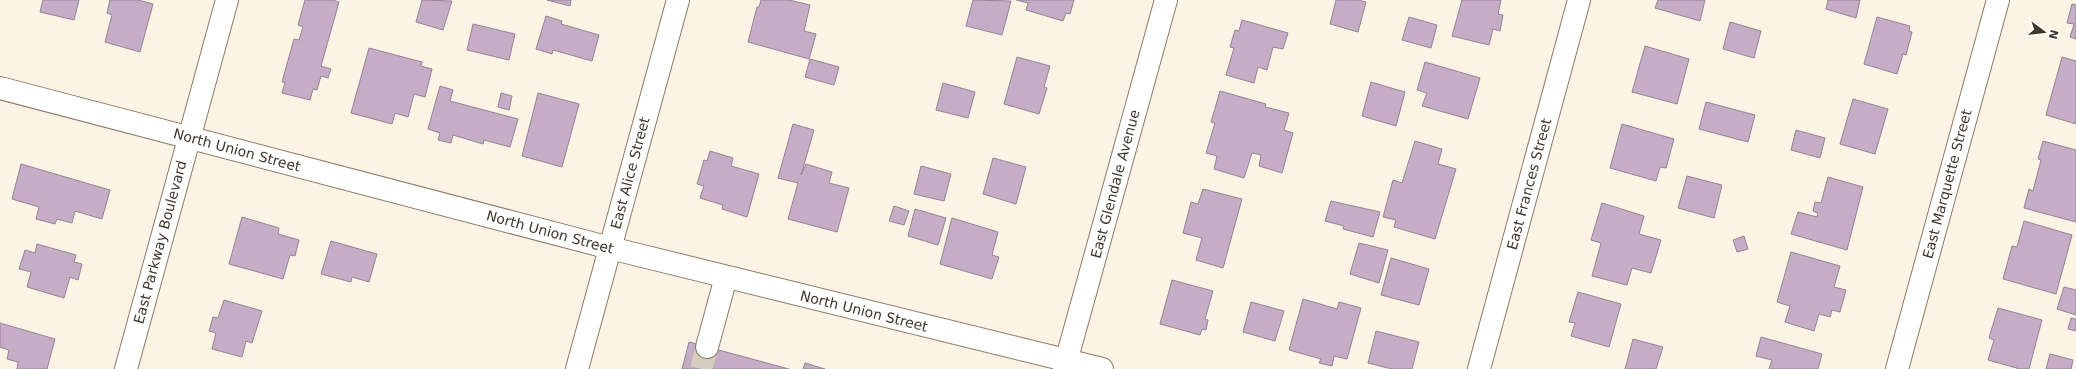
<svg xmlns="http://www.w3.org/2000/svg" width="2076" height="369" font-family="'DejaVu Sans',sans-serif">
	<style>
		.building { fill: #c4adc5; stroke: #958296 }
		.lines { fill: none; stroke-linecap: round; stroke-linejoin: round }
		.minor-tunnel { stroke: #d6cdbf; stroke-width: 22; stroke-dasharray: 22 11; stroke-linecap: butt }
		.minor-casing { stroke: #8a7b66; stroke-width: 24 }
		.minor { stroke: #fff; stroke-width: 22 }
		.labels { text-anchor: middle; stroke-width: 3.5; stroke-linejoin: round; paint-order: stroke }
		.street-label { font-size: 14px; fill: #3c362d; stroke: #fff }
	</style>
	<rect width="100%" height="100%" fill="#fdf3e4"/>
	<g class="building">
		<polygon points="43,0 79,0 74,20 40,12"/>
		<polygon points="110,0 138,0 153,4 140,52 105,42 112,15 107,13"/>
		<polygon points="305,0 332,0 339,2 321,66 331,69 328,78 321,76 317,90 313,89 310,100 282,93 285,82 282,82 294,39 299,40 303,27 298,25"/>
		<polygon points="422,0 452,1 443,30 416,22"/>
		<polygon points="547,0 571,0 570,6"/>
		<polygon points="761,0 789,0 810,5 804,31 816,34 809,59 748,42 757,7 759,7"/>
		<polygon points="973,0 1011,1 1002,35 966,26"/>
		<polygon points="1016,0 1074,0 1070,14 1066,13 1063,21 1026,10 1028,3"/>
		<polygon points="1336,0 1358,0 1366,2 1358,32 1330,24"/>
		<polygon points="1462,0 1501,0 1498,14 1503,15 1500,31 1493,29 1489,45 1452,36"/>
		<polygon points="1658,0 1705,0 1700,21 1655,8"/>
		<polygon points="1828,0 1860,0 1856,18 1826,9"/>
		<polygon points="2072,4 2076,5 2076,39 2070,37 2074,24 2067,23"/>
		<polygon points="546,16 562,21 561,24 599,35 592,61 553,50 552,54 536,49"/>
		<polygon points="1409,17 1437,25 1431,48 1402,40"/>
		<polygon points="1877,17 1910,26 1909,31 1912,32 1906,55 1903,54 1897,74 1864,64"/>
		<polygon points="1242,20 1288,33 1283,49 1273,47 1267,70 1258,67 1254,83 1226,75 1234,48 1230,47 1235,30 1239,31"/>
		<polygon points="1730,22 1761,31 1754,58 1723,49"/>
		<polygon points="473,24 515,34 509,60 467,50"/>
		<polygon points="1645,46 1689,59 1677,104 1632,92"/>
		<polygon points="369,48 422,62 421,66 432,69 425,97 414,94 408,117 395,113 392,124 351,113"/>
		<polygon points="1017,57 1050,66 1044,87 1047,88 1039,114 1004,104"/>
		<polygon points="2062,57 2076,61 2076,124 2046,115"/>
		<polygon points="810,59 839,67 834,85 805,77"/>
		<polygon points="1425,62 1480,78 1468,119 1422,106 1427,93 1417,90"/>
		<polygon points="1371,82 1405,92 1396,126 1362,116"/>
		<polygon points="943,83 975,92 968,118 936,110"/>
		<polygon points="440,86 453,90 450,101 518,119 510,147 484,140 483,144 453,135 451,143 438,140 440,133 428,129"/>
		<polygon points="1220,91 1266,104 1265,107 1289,113 1284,130 1293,133 1282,173 1259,166 1261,155 1252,153 1244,178 1214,169 1217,156 1206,153 1215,123 1211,122"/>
		<polygon points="501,93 512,96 509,110 498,107"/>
		<polygon points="538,93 579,104 562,167 522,156"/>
		<polygon points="1853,99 1888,109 1875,154 1840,144"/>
		<polygon points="1706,102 1755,115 1748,142 1699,129"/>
		<polygon points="793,124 814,130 801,175 806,164 832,172 829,183 849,188 837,232 788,219 798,183 778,178"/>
		<polygon points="1622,124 1674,139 1666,168 1660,167 1656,181 1610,168"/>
		<polygon points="1796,130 1825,138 1820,158 1791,150"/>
		<polygon points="1415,141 1442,149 1438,164 1456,169 1435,239 1394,227 1396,220 1383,217 1393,180 1402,183"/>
		<polygon points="2043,141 2076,150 2076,222 2024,208 2029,189 2033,191 2041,160 2038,159"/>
		<polygon points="710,151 733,158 731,166 759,174 747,217 722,209 723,205 700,198 704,186 697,184 704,160 707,161"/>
		<polygon points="993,158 1026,167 1016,204 983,194"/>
		<polygon points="21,164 110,190 102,219 75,211 72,223 57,219 55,224 36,219 39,207 12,199"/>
		<polygon points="921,166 951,174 944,201 914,194"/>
		<polygon points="1687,176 1722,185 1714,218 1678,208"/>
		<polygon points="1828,177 1863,187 1847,250 1791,234 1798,212 1817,217 1818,213 1813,211 1815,202 1821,203"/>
		<polygon points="1203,189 1242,199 1223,268 1196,260 1202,238 1183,233 1191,202 1198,204"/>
		<polygon points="1331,201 1380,212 1373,237 1343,229 1344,226 1325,221"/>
		<polygon points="1602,203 1644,216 1639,234 1661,240 1651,273 1632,268 1627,285 1592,276 1601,243 1591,240"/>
		<polygon points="894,206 909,211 904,225 889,221"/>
		<polygon points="915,209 946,218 938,245 908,236"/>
		<polygon points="242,217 279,228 278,234 299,240 295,256 290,255 283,279 229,264"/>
		<polygon points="952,218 998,232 992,255 999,257 992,279 940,264"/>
		<polygon points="2024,221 2072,235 2056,294 2003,279 2012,246 2017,247"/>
		<polygon points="1744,236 1748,249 1737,252 1733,240"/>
		<polygon points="331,241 377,254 369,282 352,277 351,282 321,274"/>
		<polygon points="1359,243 1388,250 1379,283 1350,274"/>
		<polygon points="37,244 76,255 74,262 82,264 78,280 70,277 64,298 27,287 31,272 19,269 25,250 35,253"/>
		<polygon points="1791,252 1840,266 1834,287 1846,290 1840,312 1832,310 1830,317 1819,314 1814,331 1785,322 1790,306 1777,302"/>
		<polygon points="1391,258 1429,269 1419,305 1381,295"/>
		<polygon points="1172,280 1213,291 1205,319 1208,320 1206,330 1202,329 1200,335 1160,324"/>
		<polygon points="2064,287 2076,290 2076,315 2057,309"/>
		<polygon points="1578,292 1621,304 1609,347 1571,336 1575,323 1569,322"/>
		<polygon points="1303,299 1337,309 1339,302 1361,308 1347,359 1334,356 1332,366 1319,363 1321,359 1289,350"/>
		<polygon points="224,300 262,311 252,343 246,341 242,357 212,349 216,333 209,331 213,317 218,318"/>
		<polygon points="1251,302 1284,311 1275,341 1243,332"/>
		<polygon points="1998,308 2042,320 2029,369 2020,369 1988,360 1994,340 1989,338"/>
		<polygon points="2071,318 2076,319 2076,331 2068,329"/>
		<polygon points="0,323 55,339 47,369 17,369 18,362 7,359 9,350 0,347"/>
		<polygon points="1376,331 1419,342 1412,369 1392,369 1368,363"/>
		<polygon points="1761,337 1822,354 1818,369 1769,369 1772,360 1756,356"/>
		<polygon points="1633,339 1663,347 1656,369 1625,369"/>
		<polygon points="689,342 789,369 682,369"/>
		<polygon points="2050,354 2073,360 2071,369 2046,369"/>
		<polygon points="805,363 825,369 803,369"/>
	</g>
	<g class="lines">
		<polyline class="minor-tunnel" points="701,369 707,347"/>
		<g class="minor-casing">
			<g id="minor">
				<polyline points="0,88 610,248 1102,369"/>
				<polyline points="707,347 726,277"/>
				<polyline points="126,369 227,0"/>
				<polyline points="577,369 678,0"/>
				<polyline points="1064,369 1166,0"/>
				<polyline points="1479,369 1579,0"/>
				<polyline points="1897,369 1998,0"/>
			</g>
		</g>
		<use href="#minor" class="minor"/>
	</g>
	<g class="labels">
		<g class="street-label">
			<text transform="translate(237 150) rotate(15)" y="5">North Union Street</text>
			<text transform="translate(630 173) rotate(-75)" y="5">East Alice Street</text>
			<text transform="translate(1115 184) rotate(-75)" y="5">East Glendale Avenue</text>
			<text transform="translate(1529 184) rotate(-75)" y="5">East Frances Street</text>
			<text transform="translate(1947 184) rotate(-75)" y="5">East Marquette Street</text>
			<text transform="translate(550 232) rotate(15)" y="5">North Union Street</text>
			<text transform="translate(160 242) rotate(-75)" y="5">East Parkway Boulevard</text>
			<text transform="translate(864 311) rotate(14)" y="5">North Union Street</text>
		</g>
	</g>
	<g transform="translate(2044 32) rotate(105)" stroke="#ffffff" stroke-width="3" paint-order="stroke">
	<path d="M0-3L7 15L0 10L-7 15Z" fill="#3c362d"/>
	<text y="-6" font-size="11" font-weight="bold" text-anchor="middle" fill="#3c362d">N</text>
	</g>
</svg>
